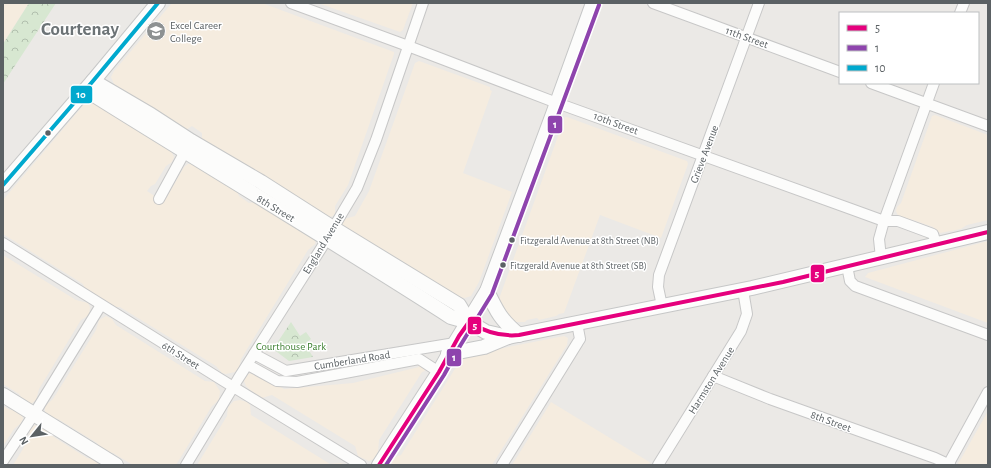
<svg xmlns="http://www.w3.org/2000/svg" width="991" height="468" font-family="'Alegreya Sans',sans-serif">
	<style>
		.commercial { fill: #f5ecdf }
		.forest { fill: url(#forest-crowns) }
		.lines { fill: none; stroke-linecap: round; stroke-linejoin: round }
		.street-casing { stroke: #c7c7c7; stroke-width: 12 }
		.secondary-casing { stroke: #c6c7c7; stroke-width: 16 }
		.street { stroke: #fcfcfb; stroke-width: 10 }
		.secondary { stroke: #fcfcfb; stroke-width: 14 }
		.bus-1-casing { stroke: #fff; stroke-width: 7 }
		.bus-2-casing { stroke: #fff; stroke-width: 7 }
		.bus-3-casing { stroke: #fff; stroke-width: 7 }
		.bus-1 { stroke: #e5007d; stroke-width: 4 }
		.bus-2 { stroke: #8e44ad; stroke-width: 4 }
		.bus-3 { stroke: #00a9ce; stroke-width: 4 }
		.bus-dot { fill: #5b6164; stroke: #fff; stroke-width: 1.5 }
		.labels { text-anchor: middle; stroke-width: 3; stroke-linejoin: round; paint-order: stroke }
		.bus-label { font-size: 10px; fill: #5b6164; stroke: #fff; text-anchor: start }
		.poi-label { font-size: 11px; fill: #5b6164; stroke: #fff; text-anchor: start }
		.street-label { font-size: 11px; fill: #5b6164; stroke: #fff }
		.park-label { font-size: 11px; fill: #408234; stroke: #fff }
		.town-label { font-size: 19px; font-weight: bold; fill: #6c7376; stroke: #fff }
		.line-badge { stroke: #fff; stroke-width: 1.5 }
		.badge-label { font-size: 11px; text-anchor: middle; font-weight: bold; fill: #fff }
	</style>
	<defs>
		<pattern id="forest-crowns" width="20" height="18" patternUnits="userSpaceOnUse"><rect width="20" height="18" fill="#d7e7d1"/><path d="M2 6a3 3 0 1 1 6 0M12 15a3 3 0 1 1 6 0" fill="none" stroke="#b1bfad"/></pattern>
	</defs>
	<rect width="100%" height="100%" fill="#ebe9e6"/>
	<g class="commercial">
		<polygon points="3,3 29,3 3,44"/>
		<polygon points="172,3 262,3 394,52 394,54 348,185 335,206 335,213 333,216 326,218 202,141 202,133 192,126 186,130 182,130 174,122 114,84 111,77 114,71"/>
		<polygon points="318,3 413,3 403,30 400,32"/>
		<polygon points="419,61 490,87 490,90 492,91 463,173 512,192 479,282 471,296 465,298 459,297 355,233 348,232 344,230 342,225 344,219 355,216 369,191 415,63"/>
		<polygon points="92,101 171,151 174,157 172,162 166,166 155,184 151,186 147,191 159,199 164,202 184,167 188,164 193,164 237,191 239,196 249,203 254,202 316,239 315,244 308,250 241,359 239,368 235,372 226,374 222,373 216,366 120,307 114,307 85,289 83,284 3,234 3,200 86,102"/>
		<polygon points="935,115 988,135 988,220 967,225 961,229 940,233 937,232 933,227 910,219 903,220 899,218 896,211 897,207 901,203 932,116"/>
		<polygon points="565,117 567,117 687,161 688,164 661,238 600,215 564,313 559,314 556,316 539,320 537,318 527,320 525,322 515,322 509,320 499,301 500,296"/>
		<polygon points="988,241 988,323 865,277 868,273"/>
		<polygon points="3,255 76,300 88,303 90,307 89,315 81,320 39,389 36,400 31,404 22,399 19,394 3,384"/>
		<polygon points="106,316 112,319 116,325 205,381 214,382 220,391 219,400 212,406 176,465 133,465 113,453 107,452 100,448 97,443 58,419 53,418 45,413 45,406 53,399 96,330 99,320"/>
		<polygon points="564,336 568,338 567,345 492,465 387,465 390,459 401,455 463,356"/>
		<polygon points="417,363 423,367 425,371 422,372 379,440 378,452 374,459 369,461 358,456 355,446 272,395 262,398 250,390 246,386 244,381 248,374 254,373 284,389 353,383 419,367"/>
		<polygon points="240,400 247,402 250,405 251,415 330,464 340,463 346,465 197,465 227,416 228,407 234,401"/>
		<polygon points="551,402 651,463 645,465 512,465"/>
		<polygon points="3,406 10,410 15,410 22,415 23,419 21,423 14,429 3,446"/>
		<polygon points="988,411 988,465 957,465 962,457"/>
		<polygon points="38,425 46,430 49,434 87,458 95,459 101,465 13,465 29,439 30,430 34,426"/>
	</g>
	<g class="forest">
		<polygon points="29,3 56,3 3,84 3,44"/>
		<polygon points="291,322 300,336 306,332 311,339 305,344 313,357 289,361 273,349"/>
	</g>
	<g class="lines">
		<g class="street-casing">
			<g id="street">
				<polyline points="291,3 408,46 557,103 851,209 884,221 898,221 933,234 936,244"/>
				<polyline points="653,3 840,72"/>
				<polyline points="960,13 964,3"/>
				<polyline points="871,83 988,126"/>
				<polyline points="159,199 188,146"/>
				<polyline points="3,243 222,380 361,465"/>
				<polyline points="881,258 879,239 884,221 934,83"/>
				<polyline points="847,266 850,281 855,286 988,335"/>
				<polyline points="662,306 658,287 659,275 759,3"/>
				<polyline points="254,354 286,371 455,343"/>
				<polyline points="248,365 277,381 297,382 419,359 439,372"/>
				<polyline points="713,376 770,399 935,458 950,465"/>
				<polyline points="3,461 34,414 101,305"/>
				<polyline points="186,465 238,379 322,247 357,188 376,140 423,3"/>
				<polyline points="502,465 578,342 580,339 577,323"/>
				<polyline points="658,465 741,331 747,314 743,290"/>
				<polyline points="948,465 988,392"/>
			</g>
		</g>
		<g class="secondary-casing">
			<g id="secondary">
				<polyline points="93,81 151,115 191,141 261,182 333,228 459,305 469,322"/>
				<path d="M 86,90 C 207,166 330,239 451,317 L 469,322 L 486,332 L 508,337"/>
				<polyline points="3,185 93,81 158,3"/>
				<path d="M 487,291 C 497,312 501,320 519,335"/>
				<polyline points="448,354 484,347 508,337 752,288 988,232"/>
				<polyline points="3,395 116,465"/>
				<polyline points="379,465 439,372 455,343 487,291 553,114 593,3"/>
			</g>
		</g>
		<use href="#street" class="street"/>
		<use href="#secondary" class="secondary"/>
		<g class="bus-1-casing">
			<path id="bus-1" d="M 379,465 L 439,372 L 459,336 L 469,322 C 485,332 500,337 519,335 L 783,282 L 988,232"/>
		</g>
		<g class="bus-2-casing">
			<polyline id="bus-2" points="386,465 444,375 460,346 492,294 599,5"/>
		</g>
		<g class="bus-3-casing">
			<polyline id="bus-3" points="3,185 93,81 158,3"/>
		</g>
		<use href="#bus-1" class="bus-1"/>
		<use href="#bus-2" class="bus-2"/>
		<use href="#bus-3" class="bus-3"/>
	</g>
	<defs>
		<g id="university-disc" transform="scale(1)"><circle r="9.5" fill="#8d9192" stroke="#fff"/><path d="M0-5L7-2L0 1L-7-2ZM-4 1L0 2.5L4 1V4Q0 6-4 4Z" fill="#fff"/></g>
	</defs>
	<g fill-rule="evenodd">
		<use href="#university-disc" x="156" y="31"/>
	</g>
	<g class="bus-dot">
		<circle cx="48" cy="133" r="3.5"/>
		<circle cx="512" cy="240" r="3.5"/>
		<circle cx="503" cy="265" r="3.5"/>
	</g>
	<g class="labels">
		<g class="bus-label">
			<text x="520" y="244">Fitzgerald Avenue at 8th Street (NB)</text>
			<text x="510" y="269">Fitzgerald Avenue at 8th Street (SB)</text>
		</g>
		<g class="poi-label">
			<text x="170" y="29">Excel Career<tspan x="170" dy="13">College</tspan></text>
		</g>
		<g class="street-label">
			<text transform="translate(747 37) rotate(20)" y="4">11th Street</text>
			<text transform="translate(616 123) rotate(20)" y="4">10th Street</text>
			<text transform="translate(704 154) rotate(-69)" y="4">Grieve Avenue</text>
			<text transform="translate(276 208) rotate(31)" y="4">8th Street</text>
			<text transform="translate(323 243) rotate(-59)" y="4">England Avenue</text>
			<text transform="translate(181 355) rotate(32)" y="4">6th Street</text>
			<text transform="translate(352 360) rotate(-9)" y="4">Cumberland Road</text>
			<text transform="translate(711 380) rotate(-58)" y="4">Harmston Avenue</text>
			<text transform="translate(831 421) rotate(20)" y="4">8th Street</text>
		</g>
		<g class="park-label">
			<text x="291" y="350">Courthouse Park</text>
		</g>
		<g class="town-label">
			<text x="80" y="35">Courtenay</text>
		</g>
	</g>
	<g class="line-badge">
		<rect x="70" y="85" width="23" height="19" rx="4" fill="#00a9ce"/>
		<rect x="547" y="115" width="16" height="19" rx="4" fill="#8e44ad"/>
		<rect x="810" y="264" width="15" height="19" rx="4" fill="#e5007d"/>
		<rect x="467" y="316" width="15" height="19" rx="4" fill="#e5007d"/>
		<rect x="446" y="348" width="16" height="19" rx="4" fill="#8e44ad"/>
	</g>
	<g class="badge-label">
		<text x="81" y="98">10</text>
		<text x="555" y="128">1</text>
		<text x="817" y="277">5</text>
		<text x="475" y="329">5</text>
		<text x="454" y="361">1</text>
	</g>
	<rect width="991" height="468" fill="none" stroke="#5b6164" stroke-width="8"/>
	<rect x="839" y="12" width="140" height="72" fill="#ffffff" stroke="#bdc0c1"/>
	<rect x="847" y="25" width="20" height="6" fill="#e5007d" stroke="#bdc0c1"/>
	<text x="875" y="32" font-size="12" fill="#5b6164">5</text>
	<rect x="847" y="45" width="20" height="6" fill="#8e44ad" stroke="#bdc0c1"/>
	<text x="875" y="52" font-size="12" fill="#5b6164">1</text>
	<rect x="847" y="65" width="20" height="6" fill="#00a9ce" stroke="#bdc0c1"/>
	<text x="875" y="72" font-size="12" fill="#5b6164">10</text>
	<g transform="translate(32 436) rotate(240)" stroke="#ffffff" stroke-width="3" paint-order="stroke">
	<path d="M0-3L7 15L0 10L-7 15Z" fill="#5b6164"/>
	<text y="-6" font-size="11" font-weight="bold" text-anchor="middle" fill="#5b6164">N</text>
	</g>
</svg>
